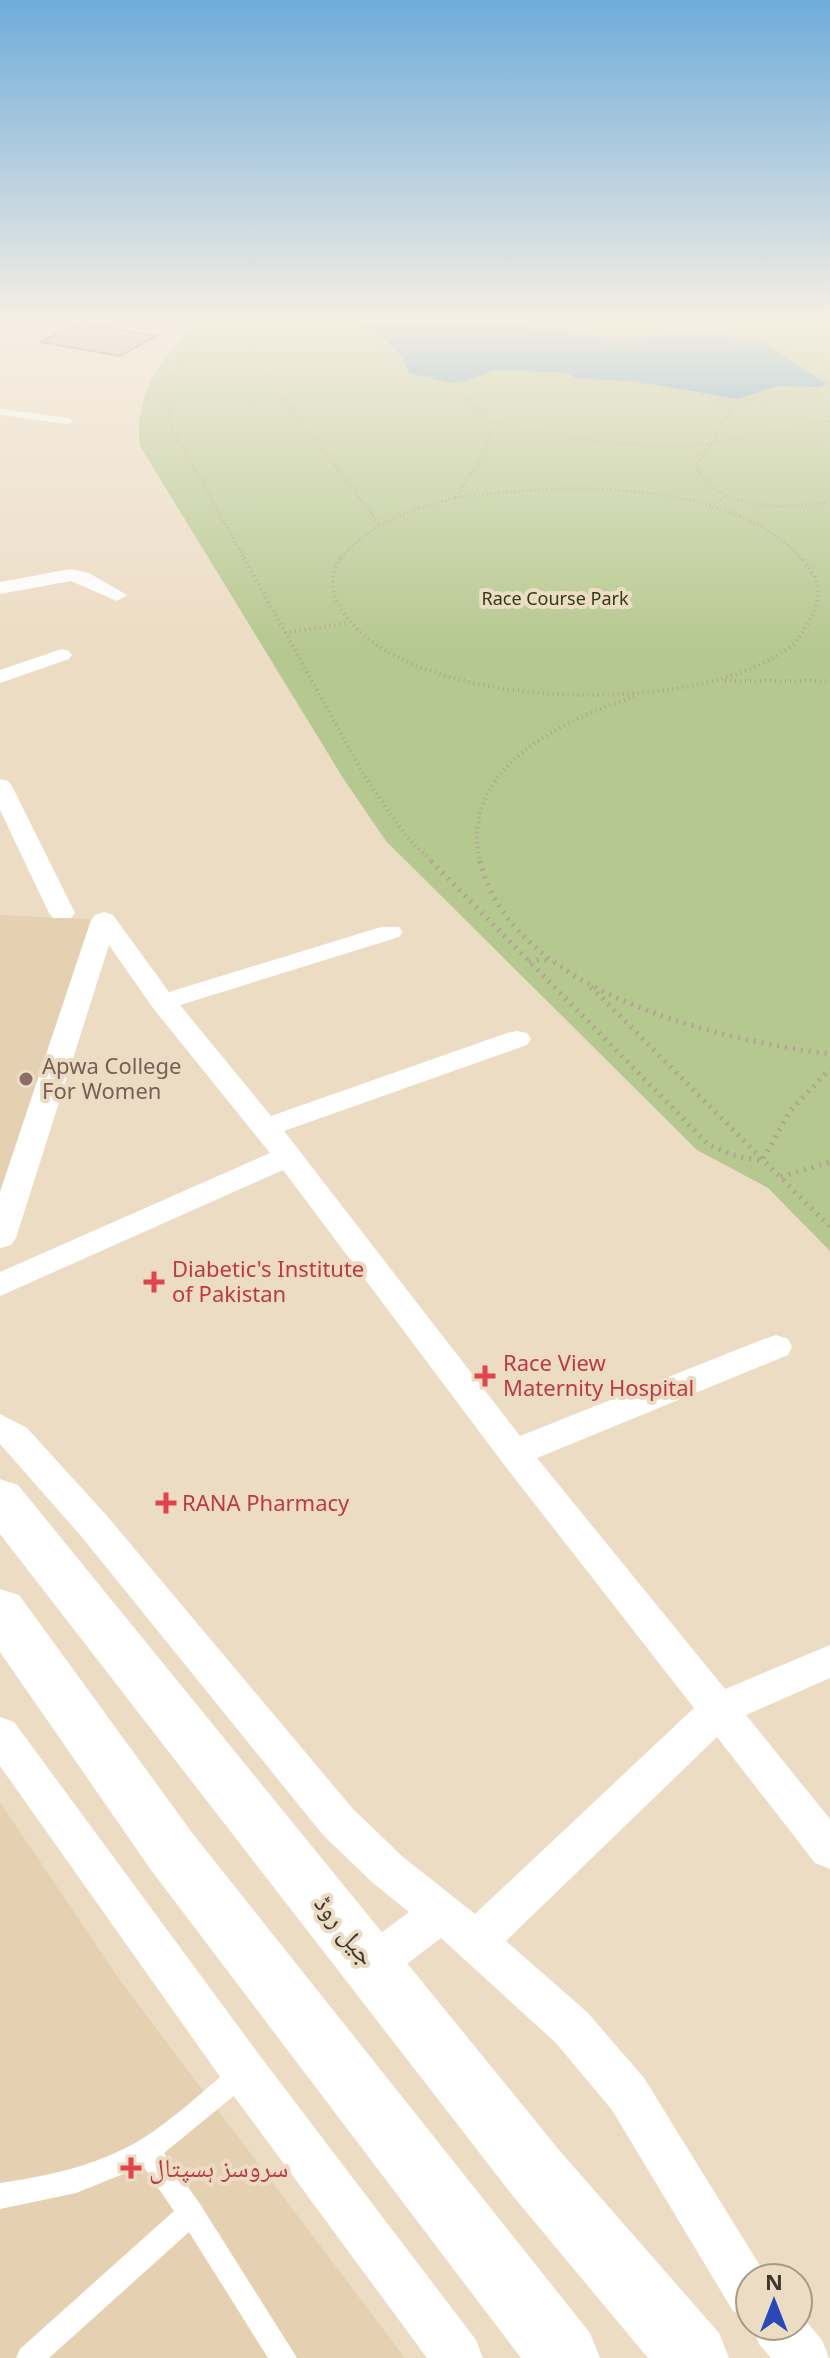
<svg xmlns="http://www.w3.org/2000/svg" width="830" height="2358" font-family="'Noto Sans','Noto Naskh Arabic',sans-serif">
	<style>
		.built { fill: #e5d1b2 }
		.green { fill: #b5c88f }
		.water { fill: #5a9fc4 }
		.building { fill: #c5b69e; stroke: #82745f; stroke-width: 2 }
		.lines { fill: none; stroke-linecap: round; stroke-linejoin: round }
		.path-far2 { stroke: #b1a491; stroke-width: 3; stroke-dasharray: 1 3; stroke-linecap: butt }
		.path-far1 { stroke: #b1a491; stroke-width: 4; stroke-dasharray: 1 4; stroke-linecap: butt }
		.path { stroke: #b1a491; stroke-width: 5; stroke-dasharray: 2 6; stroke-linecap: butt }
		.lane { fill: #fff; fill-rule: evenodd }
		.street { fill: #fff; fill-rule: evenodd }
		.secondary { fill: #fff; fill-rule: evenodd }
		.education-dot { fill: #8d6e63; stroke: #ecdcc4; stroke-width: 3 }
		.health-dot { fill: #e0444e; stroke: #ecdcc4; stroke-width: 3 }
		.labels { text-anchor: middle; stroke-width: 8; stroke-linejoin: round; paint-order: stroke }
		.far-park-label { font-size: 18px; fill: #303d0d; stroke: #ecdcc4 }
		.education-label { font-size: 22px; fill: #785e54; stroke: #ecdcc4; text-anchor: start }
		.health-label { font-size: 22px; fill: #be3a42; stroke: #ecdcc4; text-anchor: start }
		.near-street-label { font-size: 26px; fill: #3d372e; stroke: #ecdcc4 }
		.near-health-label { font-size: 26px; fill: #be3a42; stroke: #ecdcc4; text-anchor: start }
	</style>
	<rect width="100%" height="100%" fill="#ecdcc4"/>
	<g class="built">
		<polygon points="0,915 104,920 0,1238"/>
		<polygon points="0,1802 119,1979 405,2358 0,2358"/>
	</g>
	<path class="green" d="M 197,321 L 830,321 L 830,1251 L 768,1188 L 697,1150 L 386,841 L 343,778 L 140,446 C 133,397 164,352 197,321 Z"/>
	<path class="water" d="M 420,321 L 471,321 L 614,338 L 715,333 L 762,342 L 827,384 L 820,387 L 777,386 L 738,399 L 631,381 L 574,378 L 569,373 L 493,370 L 467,381 L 450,383 L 409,373 C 401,350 385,339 365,326 L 368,322 L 416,325 Z"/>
	<polygon class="building" points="79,323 156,336 120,356 40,342"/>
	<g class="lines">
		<g class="path-far2">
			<path d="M 216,321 C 185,349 155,389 174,431 L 245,560"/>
			<path d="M 359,321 L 360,326 L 392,352 L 402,373 C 441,383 473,392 492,430 L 476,467 L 455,498"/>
			<polyline points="667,321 686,329 759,339 830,323"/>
			<polyline points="763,340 830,381"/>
			<polyline points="257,363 380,525"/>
			<path d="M 455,386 L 492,373 L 524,371 L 571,380 L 630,382 L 734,402 L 712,444 C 636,450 563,439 489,421"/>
			<polyline points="734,402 787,391 830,388"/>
			<path d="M 830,421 L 712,444 L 695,465 C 718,513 785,509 830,502"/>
			<path d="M 455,498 C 559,484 725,475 803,560"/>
			<polyline points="710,506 726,496"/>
			<path d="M 339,560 C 369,523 411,510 455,498"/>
		</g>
		<g class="path-far1">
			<polyline points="244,558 365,777 406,836 433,863"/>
			<path d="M 341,558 C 329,573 331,594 341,609 C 405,712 681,715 774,657 C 780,653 789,649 794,644 C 800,638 803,630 808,623 C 824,597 822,582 801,558"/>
			<polyline points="285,633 347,623"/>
			<polyline points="725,681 830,681"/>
			<path d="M 480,863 C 458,767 561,721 636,696"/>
		</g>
		<g class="path">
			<polyline points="431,861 708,1144 732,1155 762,1161 790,1111 830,1069"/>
			<path d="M 480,861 C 510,991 718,1040 830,1054"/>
			<polyline points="529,962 540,959 553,961"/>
			<polyline points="591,987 830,1227"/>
			<polyline points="781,1177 830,1162"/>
		</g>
		<g class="lane">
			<polygon points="0,409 69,418 74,421 69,424 0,415"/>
			<path d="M 243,2061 L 252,2065 L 255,2073 L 252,2081 L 164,2153 L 200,2204 L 297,2358 L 268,2358 L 189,2232 L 49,2358 L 16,2358 L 20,2349 L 174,2211 L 143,2166 L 76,2193 L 0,2209 L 0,2183 C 47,2176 95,2166 137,2142 C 172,2121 203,2091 234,2065 Z"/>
		</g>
		<g class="street">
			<polygon points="71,569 89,573 127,595 117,601 71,581 0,594 0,582"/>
			<polygon points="62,649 69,651 72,655 69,659 0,683 0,670"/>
			<polygon points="0,779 8,781 12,786 75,913 71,918 53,918 49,913 0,810"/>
			<polygon points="104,912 113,915 169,992 381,927 399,927 403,932 399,937 180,1005 271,1116 507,1033 517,1031 527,1033 531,1039 527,1045 284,1131 520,1436 764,1339 776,1335 788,1339 792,1347 788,1355 537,1458 725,1689 830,1645 830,1678 746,1715 830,1819 830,1869 815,1863 717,1737 506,1941 588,2013 644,2078 767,2277 750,2278 750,2319 733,2311 612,2110 556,2043 441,1938 387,1979 372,1985 357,1979 350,1965 357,1951 409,1912 373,1883 323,1835 81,1536 0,1444 0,1414 27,1428 107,1516 353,1809 403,1857 475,1914 694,1708 502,1462 283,1170 0,1296 0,1272 270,1153 153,1008 109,945 16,1238 11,1245 0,1248 0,1192 91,920 95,915"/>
			<polygon points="0,1717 14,1722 260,2056 476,2340 483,2358 427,2358 228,2088 0,1766"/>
			<polygon points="798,2312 822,2340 829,2358 771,2358 759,2344 752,2326 798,2326"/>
		</g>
		<g class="secondary">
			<polygon points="0,1479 18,1485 559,2150 719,2333 729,2358 648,2358 513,2196 0,1534"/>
			<polygon points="0,1589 19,1595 193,1834 590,2333 600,2358 521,2358 151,1870 0,1652"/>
		</g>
	</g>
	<linearGradient id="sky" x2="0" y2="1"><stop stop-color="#6facda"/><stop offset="0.49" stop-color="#f6efe4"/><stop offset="1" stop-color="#f6efe4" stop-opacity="0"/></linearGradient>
	<rect width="830" height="651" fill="url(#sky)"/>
	<circle class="education-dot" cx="26" cy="1079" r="8"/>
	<g class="health-dot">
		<path d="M150 1270h8v8h8v8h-8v8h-8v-8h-8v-8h8z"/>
		<path d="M481 1364h8v8h8v8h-8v8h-8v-8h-8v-8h8z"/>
		<path d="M162 1491h8v8h8v8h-8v8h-8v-8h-8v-8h8z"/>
		<path d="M127 2156h8v8h8v8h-8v8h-8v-8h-8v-8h8z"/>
	</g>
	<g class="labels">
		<g class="far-park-label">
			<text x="555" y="605">Race Course Park</text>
		</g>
		<g class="education-label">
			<text x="42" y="1074">Apwa College<tspan x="42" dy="25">For Women</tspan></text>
		</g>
		<g class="health-label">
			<text x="172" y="1277">Diabetic's Institute<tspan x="172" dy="25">of Pakistan</tspan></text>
			<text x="503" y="1371">Race View<tspan x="503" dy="25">Maternity Hospital</tspan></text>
			<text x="182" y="1511">RANA Pharmacy</text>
		</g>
		<g class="near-street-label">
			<text transform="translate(345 1930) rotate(52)" y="9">جیل روڈ</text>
		</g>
		<g class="near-health-label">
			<text x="149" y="2177">سروسز ہسپتال</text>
		</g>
	</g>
	<g transform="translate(774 2302)"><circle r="38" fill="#ecdcc4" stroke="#a69a88" stroke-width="2"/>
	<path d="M0-6L14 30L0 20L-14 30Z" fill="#2949b8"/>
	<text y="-12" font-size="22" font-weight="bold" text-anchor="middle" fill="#3d372e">N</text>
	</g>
</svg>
